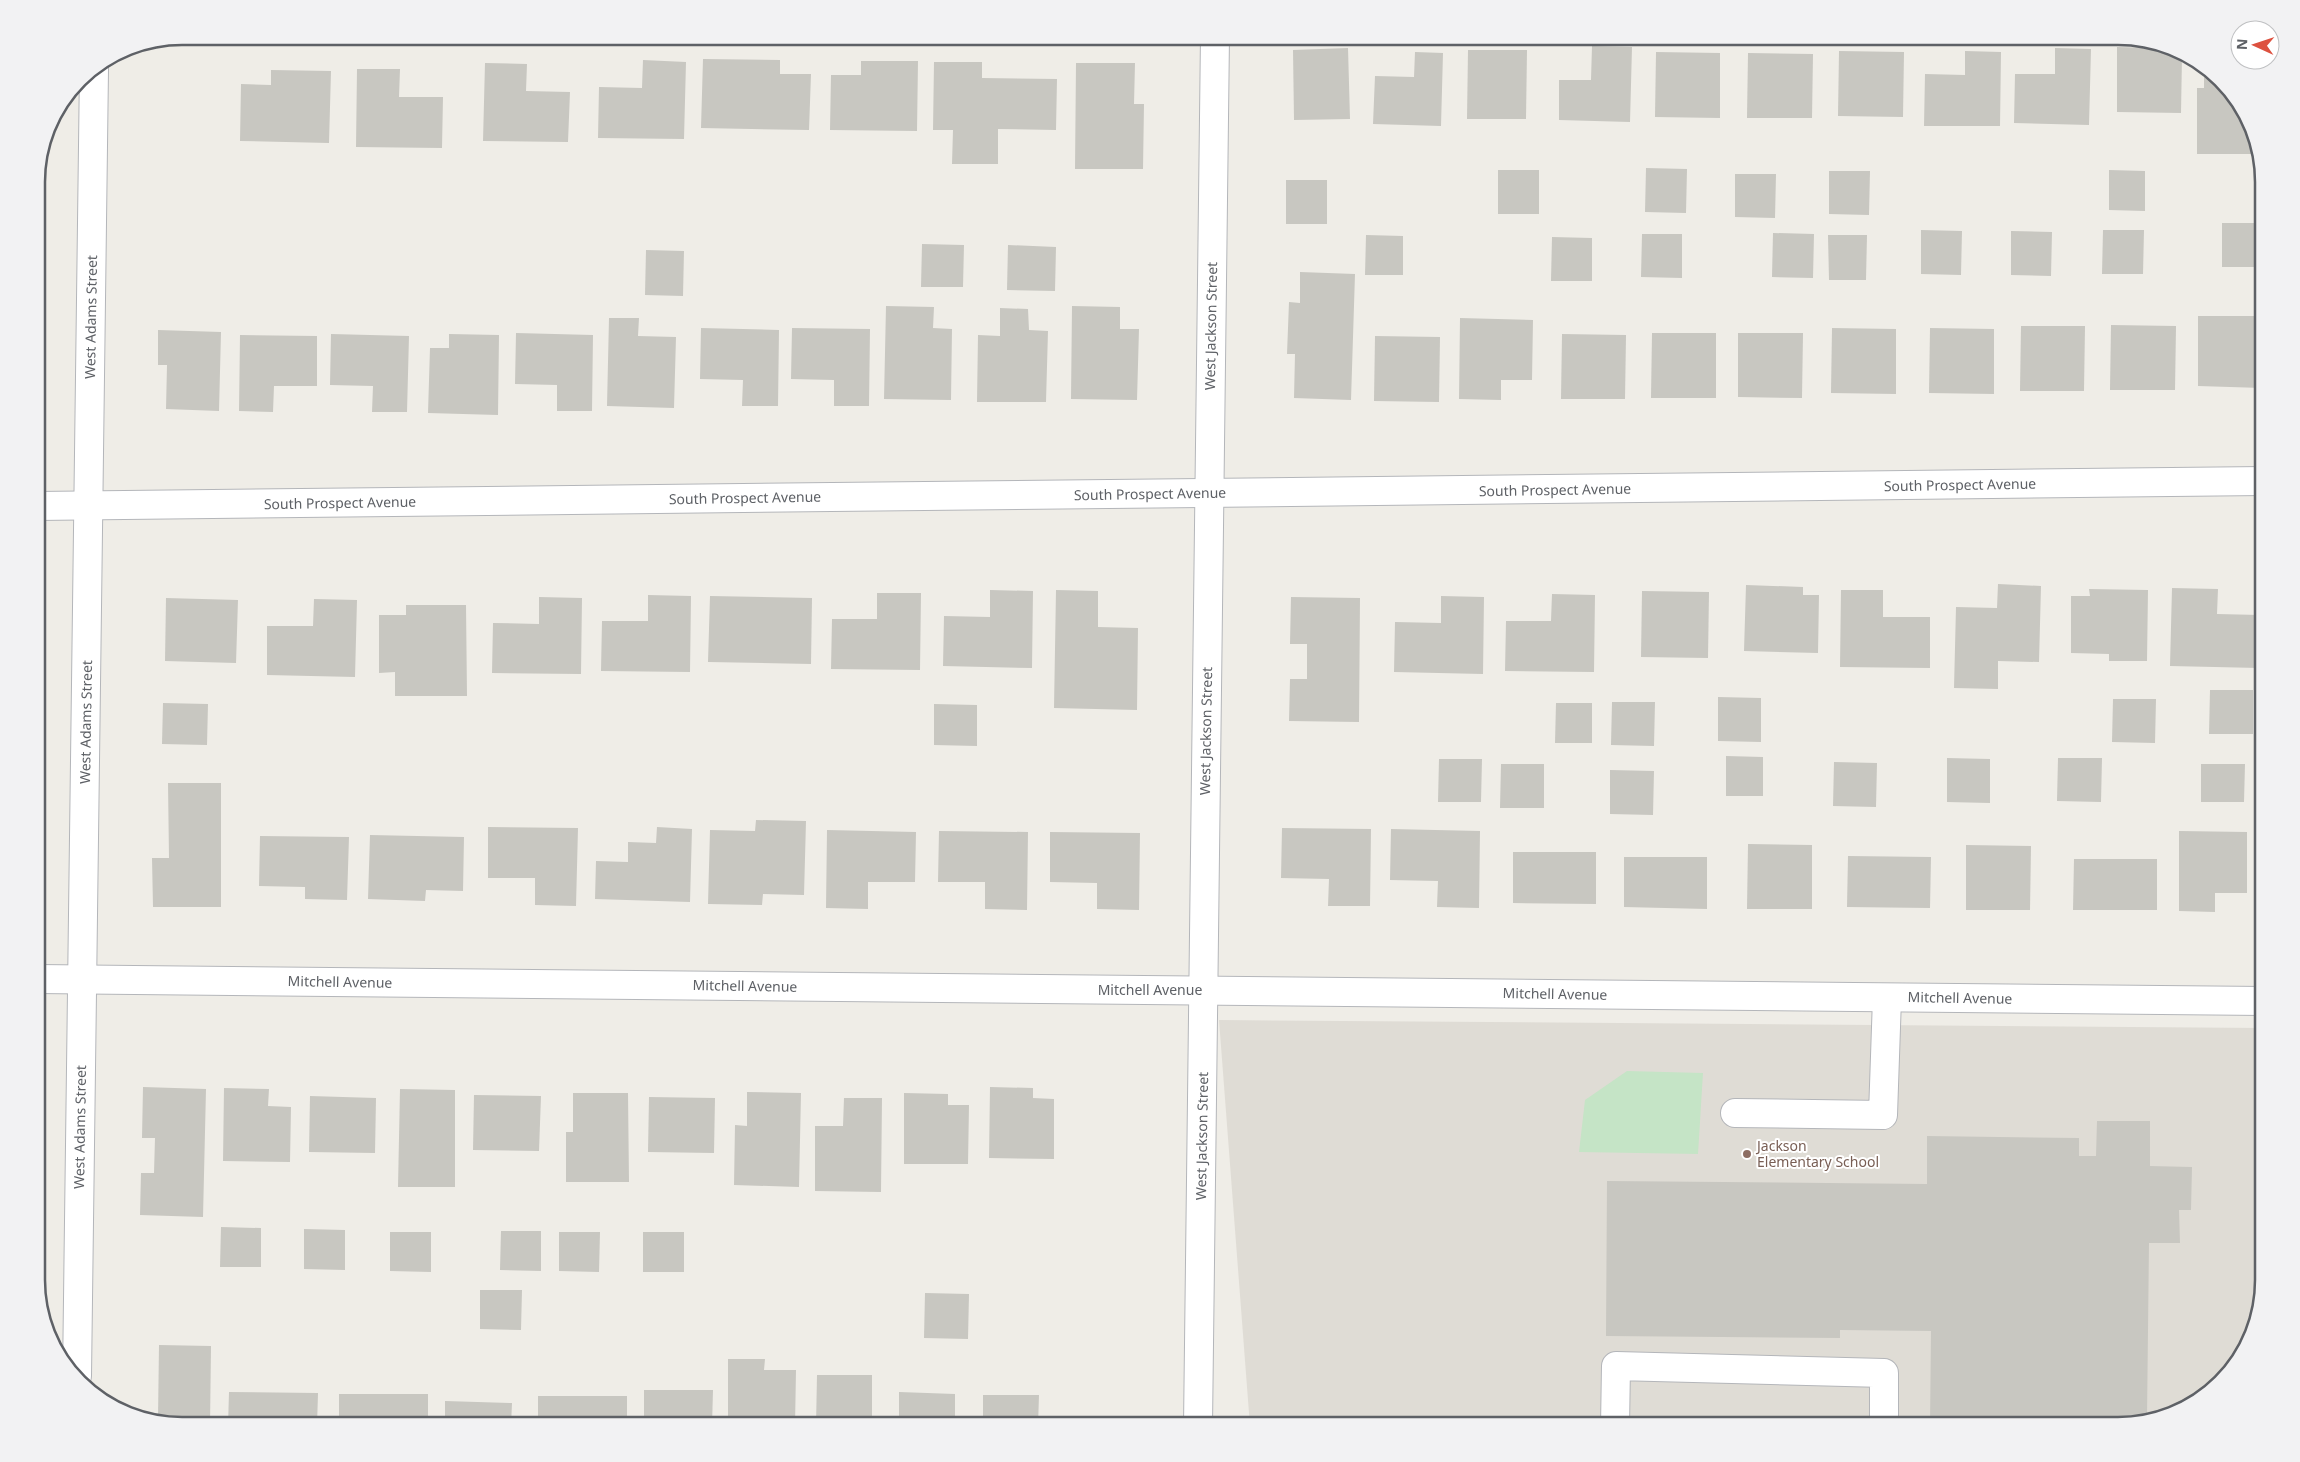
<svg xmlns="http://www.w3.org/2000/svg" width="2300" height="1462" font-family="'Noto Sans',sans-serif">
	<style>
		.education { fill: #dfdcd5 }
		.green { fill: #c5e4c6 }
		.building { fill: #c8c7c1 }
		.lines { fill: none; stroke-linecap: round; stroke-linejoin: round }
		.minor-casing { stroke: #b4b6ba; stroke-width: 30 }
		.minor { stroke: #fff; stroke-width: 28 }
		.education-dot { fill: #8d6e63; stroke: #fff; stroke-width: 2 }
		.labels { text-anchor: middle; stroke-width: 4; stroke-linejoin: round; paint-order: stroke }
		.street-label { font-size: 14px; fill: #5e6166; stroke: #fff }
		.education-label { font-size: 14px; fill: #785e54; stroke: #fff; text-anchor: start }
		.rim { fill: none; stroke: #5e6166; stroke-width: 2.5 }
	</style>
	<rect width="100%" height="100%" fill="#efede7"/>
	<polygon class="education" points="1219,1020 2264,1028 2264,1280 2239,1361 2191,1406 2118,1426 1250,1426"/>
	<polygon class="green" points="1627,1071 1703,1073 1698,1154 1579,1152 1585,1100"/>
	<g class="building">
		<polygon points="1592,46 1632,47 1630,122 1559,120 1559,80 1591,80"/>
		<polygon points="2117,47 2156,48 2182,56 2181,113 2117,112"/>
		<polygon points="1348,48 1350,119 1294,120 1293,50"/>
		<polygon points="2055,48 2091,49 2089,125 2014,123 2015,74 2055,74"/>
		<polygon points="1468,50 1527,50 1526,119 1467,119"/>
		<polygon points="1839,51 1904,52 1903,117 1838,116"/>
		<polygon points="1965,51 2001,52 2000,126 1924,126 1925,74 1965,75"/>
		<polygon points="1415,52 1443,53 1441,126 1373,124 1375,76 1414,77"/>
		<polygon points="1656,52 1720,53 1720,118 1655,117"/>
		<polygon points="1748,53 1813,54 1812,118 1747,118"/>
		<polygon points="703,59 780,60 780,74 811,74 809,130 701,128"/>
		<polygon points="643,60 686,62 684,139 598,138 599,87 642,88"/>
		<polygon points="861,61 918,61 917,131 830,130 831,75 861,75"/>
		<polygon points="934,62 982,62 982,78 1057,79 1056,130 998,129 998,164 952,164 953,130 933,130"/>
		<polygon points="485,63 527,64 526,91 570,92 568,142 483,141"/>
		<polygon points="1076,63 1135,63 1134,104 1144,104 1143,169 1075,169"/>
		<polygon points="2204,67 2244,109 2256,154 2197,154 2197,88 2204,88"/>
		<polygon points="357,69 400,69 399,97 443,97 442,148 356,147"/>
		<polygon points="271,70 331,71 329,143 240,141 241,84 271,85"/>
		<polygon points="1646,168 1687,169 1686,213 1645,212"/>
		<rect x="1498" y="170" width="41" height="44"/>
		<polygon points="2109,170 2145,171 2145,211 2109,210"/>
		<polygon points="1829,171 1870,171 1869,215 1829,214"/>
		<polygon points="1735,174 1776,174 1775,218 1735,217"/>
		<rect x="1286" y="180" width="41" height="44"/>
		<rect x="2222" y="223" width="41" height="44"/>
		<polygon points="1921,230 1962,231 1961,275 1921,274"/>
		<polygon points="2103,230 2144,230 2143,274 2102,274"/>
		<polygon points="2011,231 2052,232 2051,276 2011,275"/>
		<polygon points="1773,233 1814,234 1813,278 1772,277"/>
		<polygon points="1642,234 1682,234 1682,278 1641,277"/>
		<polygon points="1366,235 1403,236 1403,275 1365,275"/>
		<polygon points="1828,235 1867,235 1866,280 1829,280"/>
		<polygon points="1552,237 1592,238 1592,281 1551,281"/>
		<polygon points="922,244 964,245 963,287 921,287"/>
		<polygon points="1008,245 1056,247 1055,291 1007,290"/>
		<polygon points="646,250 684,251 683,296 645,295"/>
		<polygon points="1300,272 1355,274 1351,400 1294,398 1295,354 1287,354 1289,302 1300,303"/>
		<polygon points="886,306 934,307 933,328 952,329 951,400 884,399"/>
		<polygon points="1072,306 1120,307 1120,329 1139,329 1137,400 1071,399"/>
		<polygon points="1000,308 1028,309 1029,330 1048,331 1046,402 977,402 978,335 1000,336"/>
		<polygon points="2198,316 2263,316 2262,388 2198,386"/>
		<polygon points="609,318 639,318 638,336 676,337 674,408 607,406"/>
		<polygon points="1460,318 1533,320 1532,380 1501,380 1501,400 1459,399"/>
		<polygon points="2111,325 2176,326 2175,390 2110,390"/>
		<polygon points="2021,326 2085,326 2084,391 2020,391"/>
		<polygon points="701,328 779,330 778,406 742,406 743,380 700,379"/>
		<polygon points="792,328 870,329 869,406 834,406 834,380 791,379"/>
		<polygon points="1832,328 1896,329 1896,394 1831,393"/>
		<polygon points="1930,328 1994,329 1994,394 1929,393"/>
		<polygon points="158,330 221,332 219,411 166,409 167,365 158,365"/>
		<polygon points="516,333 593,335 592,411 557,411 557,385 515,384"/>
		<polygon points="1652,333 1716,333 1716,398 1651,398"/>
		<polygon points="1738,333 1803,333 1802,398 1738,397"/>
		<polygon points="331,334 409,336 407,412 372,412 373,386 330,385"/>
		<polygon points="449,334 499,335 498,415 428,413 430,348 449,348"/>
		<polygon points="1562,334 1626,335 1625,399 1561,399"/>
		<polygon points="240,335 317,336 317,386 274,386 273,412 239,411"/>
		<polygon points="1375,336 1440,337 1439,402 1374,401"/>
		<polygon points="1998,584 2041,586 2039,662 1998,661 1998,689 1954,688 1956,607 1997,608"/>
		<polygon points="1746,585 1803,587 1803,595 1819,595 1818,653 1744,651"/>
		<polygon points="2172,588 2218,589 2217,614 2260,615 2259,668 2170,666"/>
		<polygon points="2089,589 2148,590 2147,661 2109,661 2109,654 2071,653 2071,596 2090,596"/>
		<polygon points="990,590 1033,591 1032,668 943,666 944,616 990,617"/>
		<polygon points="1056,590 1098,591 1098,627 1138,628 1137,710 1054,708"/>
		<polygon points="1841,590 1883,590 1883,617 1930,617 1930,668 1840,667"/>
		<polygon points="1642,591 1709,592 1708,658 1641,657"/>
		<polygon points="877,593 921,593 920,670 831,669 832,619 877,619"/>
		<polygon points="1552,594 1595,595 1594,672 1505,671 1506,621 1551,621"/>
		<polygon points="648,595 691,596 690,672 601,671 602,621 648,621"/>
		<polygon points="710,596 812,598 811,664 708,662"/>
		<polygon points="1441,596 1484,597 1483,674 1394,672 1395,622 1441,623"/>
		<polygon points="539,597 582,598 581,674 492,673 493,623 539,624"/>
		<polygon points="1291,597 1360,598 1359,722 1289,721 1290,679 1307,679 1307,644 1290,644"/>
		<polygon points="166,598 238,600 236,663 165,661"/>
		<polygon points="314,599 357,600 355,677 267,675 267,626 313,626"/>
		<polygon points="406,605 466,605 467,696 395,696 395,672 379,673 379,615 406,615"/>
		<polygon points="2210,690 2253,690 2253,734 2209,734"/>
		<polygon points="1718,697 1761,698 1761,742 1718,741"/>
		<polygon points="2113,699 2156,699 2155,743 2112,742"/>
		<polygon points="1612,702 1655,702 1654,746 1611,745"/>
		<polygon points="163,703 208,704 207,745 162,744"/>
		<polygon points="1556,703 1592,703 1592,743 1555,743"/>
		<polygon points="934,704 977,705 977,746 934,745"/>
		<polygon points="1726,756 1763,757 1763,796 1726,796"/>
		<polygon points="1947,758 1990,759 1990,803 1947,802"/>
		<polygon points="2058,758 2102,758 2101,802 2057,801"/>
		<polygon points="1439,759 1482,759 1481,802 1438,802"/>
		<polygon points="1834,762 1877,763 1876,807 1833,806"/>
		<polygon points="1501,764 1544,764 1544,808 1500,808"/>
		<polygon points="2201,764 2245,764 2244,802 2201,802"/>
		<polygon points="1610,770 1654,771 1653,815 1610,814"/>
		<polygon points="168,783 221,783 221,907 153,907 152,858 169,858"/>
		<polygon points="756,820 806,821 804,895 763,894 762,905 708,904 710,830 755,831"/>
		<polygon points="488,827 578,828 576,906 535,905 535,878 488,878"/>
		<polygon points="657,827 692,829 690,902 595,899 596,861 628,862 628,842 656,843"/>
		<polygon points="1282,828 1371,829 1370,906 1328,906 1329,879 1281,878"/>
		<polygon points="1391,829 1480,831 1479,908 1437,907 1438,881 1390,880"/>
		<polygon points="827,830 916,832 915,882 868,882 868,909 826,908"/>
		<polygon points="939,831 1028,832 1027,910 985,909 985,882 938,882"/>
		<polygon points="2179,831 2247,832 2247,893 2215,893 2215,912 2179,911"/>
		<polygon points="1050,832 1140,833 1139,910 1097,909 1097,883 1050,882"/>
		<polygon points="370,835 464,837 463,891 426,890 425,901 368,899"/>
		<polygon points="260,836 349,837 347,900 305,899 305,887 259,886"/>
		<polygon points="1748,844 1812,845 1812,909 1747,909"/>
		<polygon points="1966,845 2031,846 2030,910 1966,910"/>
		<polygon points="1513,852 1596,852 1596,904 1513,903"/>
		<polygon points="1848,856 1931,857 1930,908 1847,907"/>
		<polygon points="1624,857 1707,857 1707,909 1624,907"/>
		<polygon points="2074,859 2157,859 2157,910 2073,910"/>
		<polygon points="143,1087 206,1089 203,1217 140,1215 141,1173 154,1173 155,1138 142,1138"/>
		<polygon points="990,1087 1033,1088 1033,1098 1054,1099 1054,1159 989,1158"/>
		<polygon points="224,1088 269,1089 268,1106 291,1107 290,1162 223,1161"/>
		<polygon points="400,1089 455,1090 455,1187 398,1187"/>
		<polygon points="747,1092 801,1093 799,1187 734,1185 735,1125 747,1126"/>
		<polygon points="573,1093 628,1093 629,1182 566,1182 566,1132 573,1132"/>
		<polygon points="904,1093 948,1094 948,1105 969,1105 968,1164 904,1164"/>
		<polygon points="474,1095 541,1096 539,1151 473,1150"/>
		<polygon points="310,1096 376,1098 375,1153 309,1152"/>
		<polygon points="649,1097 715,1098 714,1153 648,1152"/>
		<polygon points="844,1098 882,1098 881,1192 815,1191 815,1126 843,1126"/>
		<polygon points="2097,1121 2150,1121 2150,1166 2192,1167 2191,1210 2179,1210 2180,1243 2149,1243 2147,1418 2118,1426 2074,1426 2074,1417 1993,1416 1993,1426 1930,1426 1931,1331 1840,1330 1840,1338 1606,1336 1607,1181 1927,1184 1927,1136 2079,1138 2079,1156 2096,1156"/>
		<polygon points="221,1227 261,1228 261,1267 220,1267"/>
		<polygon points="304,1229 345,1230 345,1270 304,1269"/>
		<polygon points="501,1231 541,1231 541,1271 500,1270"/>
		<polygon points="390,1232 431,1232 431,1272 390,1271"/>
		<polygon points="559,1232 600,1232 599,1272 559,1271"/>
		<rect x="643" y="1232" width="41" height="40"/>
		<polygon points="480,1290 522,1290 521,1330 480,1329"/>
		<polygon points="925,1293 969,1294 968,1339 924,1338"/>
		<polygon points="159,1345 211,1346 210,1426 182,1426 158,1418"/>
		<polygon points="728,1359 765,1359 764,1370 796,1370 795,1426 728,1426"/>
		<polygon points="817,1375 872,1375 872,1426 816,1426"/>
		<polygon points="644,1390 713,1390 712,1426 644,1426"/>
		<polygon points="229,1392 318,1393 317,1426 228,1426"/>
		<polygon points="899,1392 955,1394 955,1426 899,1426"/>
		<rect x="339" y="1394" width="89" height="32"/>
		<polygon points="983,1395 1039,1395 1038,1426 983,1426"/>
		<rect x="538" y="1396" width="89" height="30"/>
		<polygon points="445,1401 512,1403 511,1426 445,1426"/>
	</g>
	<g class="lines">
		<g class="minor-casing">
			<g id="minor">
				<polyline points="37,506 2264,481"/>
				<polyline points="37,979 2264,1001"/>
				<polyline points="1735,1113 1883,1115 1887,998"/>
				<polyline points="77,1376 94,69"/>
				<polyline points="1198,1426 1215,36"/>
				<polyline points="1615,1426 1616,1366 1884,1373 1884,1426"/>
			</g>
		</g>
		<use href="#minor" class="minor"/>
	</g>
	<circle class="education-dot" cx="1747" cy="1154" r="5"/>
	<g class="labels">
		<g class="street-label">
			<text transform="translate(91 317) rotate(-89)" y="5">West Adams Street</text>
			<text transform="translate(1211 326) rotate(-89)" y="5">West Jackson Street</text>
			<text transform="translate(1960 485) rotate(-1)" y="5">South Prospect Avenue</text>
			<text transform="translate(1555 490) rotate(-1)" y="5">South Prospect Avenue</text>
			<text transform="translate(1150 494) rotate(-1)" y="5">South Prospect Avenue</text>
			<text transform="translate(745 498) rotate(-1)" y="5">South Prospect Avenue</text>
			<text transform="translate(340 503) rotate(-1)" y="5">South Prospect Avenue</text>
			<text transform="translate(86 722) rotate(-89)" y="5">West Adams Street</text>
			<text transform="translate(1206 731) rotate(-89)" y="5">West Jackson Street</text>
			<text transform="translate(340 982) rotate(1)" y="5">Mitchell Avenue</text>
			<text transform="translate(745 986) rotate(1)" y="5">Mitchell Avenue</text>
			<text x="1150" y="995">Mitchell Avenue</text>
			<text transform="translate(1555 994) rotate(1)" y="5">Mitchell Avenue</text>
			<text transform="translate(1960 998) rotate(1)" y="5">Mitchell Avenue</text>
			<text transform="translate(80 1127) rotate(-89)" y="5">West Adams Street</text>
			<text transform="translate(1202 1136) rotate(-89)" y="5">West Jackson Street</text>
		</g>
		<g class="education-label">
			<text x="1757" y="1151">Jackson<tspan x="1757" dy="16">Elementary School</tspan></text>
		</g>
	</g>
	<path d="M0 0H2300V1462H0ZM182 45H2118A137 137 0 0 1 2255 182V1280A137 137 0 0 1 2118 1417H182A137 137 0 0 1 45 1280V182A137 137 0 0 1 182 45Z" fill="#f2f2f3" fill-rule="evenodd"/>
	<path class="rim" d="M182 45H2118A137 137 0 0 1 2255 182V1280A137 137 0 0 1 2118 1417H182A137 137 0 0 1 45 1280V182A137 137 0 0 1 182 45Z"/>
	<g transform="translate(2255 45) rotate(273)"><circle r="24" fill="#ffffff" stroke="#bfc0c2"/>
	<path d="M0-4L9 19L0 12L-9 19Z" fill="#dd513f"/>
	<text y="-8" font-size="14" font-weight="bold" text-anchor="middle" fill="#5e6166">N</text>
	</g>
</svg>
